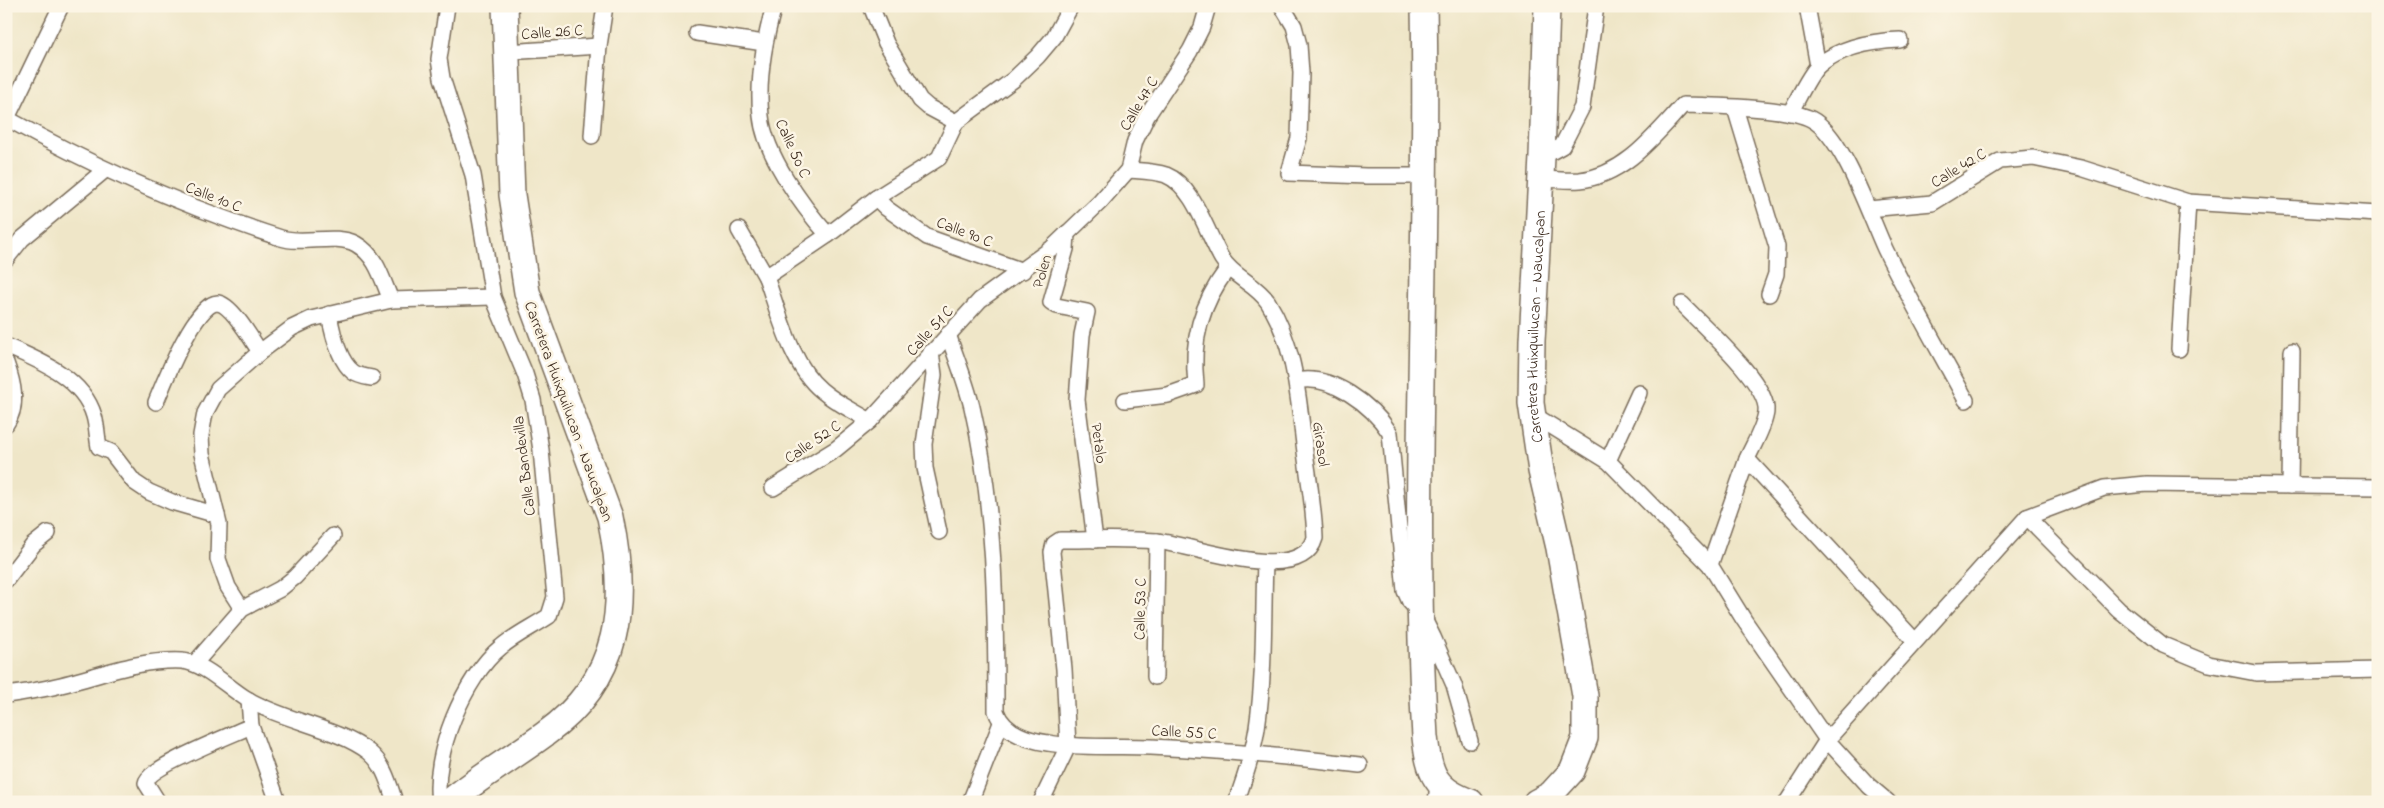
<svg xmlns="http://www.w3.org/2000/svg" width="2384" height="808" font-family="'Indie Flower',sans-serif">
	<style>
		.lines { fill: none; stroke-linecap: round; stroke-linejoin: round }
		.minor-casing { stroke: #7a6c5a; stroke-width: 18 }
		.primary-casing { stroke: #7a6c5a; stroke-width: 28 }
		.minor { stroke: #fff; stroke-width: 15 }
		.primary { stroke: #fff; stroke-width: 25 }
		.labels { text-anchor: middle; stroke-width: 5; stroke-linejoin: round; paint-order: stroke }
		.street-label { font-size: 16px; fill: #3b2a1e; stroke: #fcf5e5 }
	</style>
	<rect width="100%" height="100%" fill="#fcf5e5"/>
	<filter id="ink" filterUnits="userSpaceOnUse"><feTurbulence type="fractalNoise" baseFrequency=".02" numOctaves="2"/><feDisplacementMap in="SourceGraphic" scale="10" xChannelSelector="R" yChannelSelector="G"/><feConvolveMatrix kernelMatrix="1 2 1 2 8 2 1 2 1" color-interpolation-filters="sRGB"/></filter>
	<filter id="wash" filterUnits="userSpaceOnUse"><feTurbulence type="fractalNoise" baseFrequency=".0096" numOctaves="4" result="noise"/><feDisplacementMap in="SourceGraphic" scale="20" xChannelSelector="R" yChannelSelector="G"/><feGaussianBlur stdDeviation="1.12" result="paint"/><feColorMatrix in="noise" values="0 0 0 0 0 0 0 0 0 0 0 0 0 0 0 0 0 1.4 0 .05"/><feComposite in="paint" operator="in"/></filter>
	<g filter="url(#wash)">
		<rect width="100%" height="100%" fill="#efe6c8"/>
	</g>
	<g filter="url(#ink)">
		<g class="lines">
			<g class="minor-casing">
				<g id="minor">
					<path d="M 774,6 C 764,42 757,79 761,116 C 765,155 802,206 828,235"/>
					<polyline points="871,6 886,43 920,100 928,107 956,122"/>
					<polyline points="1282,6 1294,26 1299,45 1301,73 1299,138 1289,173 1366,176 1425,176"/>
					<polyline points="1807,6 1818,66"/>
					<polyline points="697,33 764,43"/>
					<polyline points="507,52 599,46"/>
					<polyline points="1735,108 1777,247 1776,274 1769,294"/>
					<path d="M 1790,113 C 1797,101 1809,74 1819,65 C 1841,47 1872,41 1900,40"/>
					<path d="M 6,118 C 94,167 185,207 281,238 C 303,245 336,233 356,244 C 377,256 382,279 391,300"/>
					<polyline points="7,118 61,6"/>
					<polyline points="592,136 599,46 605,6"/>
					<polyline points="1542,157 1562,146 1582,107 1596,6"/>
					<path d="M 1541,179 C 1554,179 1567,181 1580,180 C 1625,175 1655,135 1683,105 C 1713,106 1788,107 1811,119 C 1843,135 1870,217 1885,249 C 1910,301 1939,350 1966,400"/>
					<polyline points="876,198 886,208 927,237 1023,271"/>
					<polyline points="1869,209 1932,203 2000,161 2033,158 2081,168 2188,202 2378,214"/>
					<polyline points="739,230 766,277 828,235 876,198 939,158 956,122 1013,80 1038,56 1054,37 1071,6"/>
					<polyline points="1067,233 1066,249 1051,302 1057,306 1087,312 1082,335 1077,400 1095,540"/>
					<polyline points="6,259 22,239 105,170"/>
					<path d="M 766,277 C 779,313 791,365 821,390 C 836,403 854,411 870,421"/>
					<path d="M 1682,304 C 1702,325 1770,385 1766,412 C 1764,428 1753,445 1747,459"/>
					<path d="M 329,314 C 332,331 339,361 353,372 C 358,376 366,377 372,378"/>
					<path d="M 948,334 C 956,358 966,382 972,407 C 995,506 996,609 996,711 C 1003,732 1027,740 1048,743 C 1082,749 1116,745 1151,747 C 1221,750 1290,757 1360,765"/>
					<path d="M 6,346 C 39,360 83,378 94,416 C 97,426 97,437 99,447 L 111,452 L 134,482 L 149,492 L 172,502 L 217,515"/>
					<polyline points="2179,349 2188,202"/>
					<polyline points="931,352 934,375 924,444 925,468 939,532"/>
					<path d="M 6,363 C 13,382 19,406 6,424"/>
					<path d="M 1296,381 C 1331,373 1372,405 1390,433 L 1405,591 L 1410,602 L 1422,615 L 1433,637 L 1454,685 L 1470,741"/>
					<path d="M 1125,400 L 1168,395 L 1196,385 C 1191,340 1201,304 1228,268"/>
					<path d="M 156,402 C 163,385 196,301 218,303 C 232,305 252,340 260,352"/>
					<polyline points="1532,414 1608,461 1710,565 1744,620 1827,740 1869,786 1888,802"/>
					<polyline points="1608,461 1639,393"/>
					<polyline points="2290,486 2292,351"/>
					<polyline points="773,488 836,449 870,421 980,300 1052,248 1100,202 1128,170 1135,141 1147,116 1190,51 1202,27 1208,6"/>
					<polyline points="2027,517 2119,610 2163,645 2209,664 2256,673 2378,670"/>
					<polyline points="1710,565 1747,459 1915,641"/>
					<polyline points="6,580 33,545 48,533"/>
					<polyline points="242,609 228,587 218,559 219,524 202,454 201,435 205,413 218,389 260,352 292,328 311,319 391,300 493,297"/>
					<polyline points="195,663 242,609 280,589 295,577 333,536"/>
					<polyline points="1155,677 1157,541"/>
					<path d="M 6,695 C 20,693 34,691 48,688 C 92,679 135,659 182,661 C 205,663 227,687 247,699 C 281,720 338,728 369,752 C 384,764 389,784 395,802"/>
					<polyline points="249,700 251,726 278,802"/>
					<path d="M 158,802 L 146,783 C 148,767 234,734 251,726"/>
					<path d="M 439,802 C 432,755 464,677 501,647 C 515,635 534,626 549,616 L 555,597 L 541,450 L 533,400 L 525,374 L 493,297 L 473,175 L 442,78 L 439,59 L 447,6"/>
					<polyline points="970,802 1001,723"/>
					<path d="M 1041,802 L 1068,746 L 1064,669 L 1052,552 L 1054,544 L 1060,540 C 1092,540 1124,538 1156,541 C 1191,544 1301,588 1315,538 C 1314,507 1308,476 1304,444 C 1298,396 1295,345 1268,302 C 1256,284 1233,277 1222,259 C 1207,234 1194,186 1166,175 C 1154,171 1141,171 1128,170"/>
					<path d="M 1236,802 C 1245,778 1253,753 1257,728 C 1265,673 1263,617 1265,562"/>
					<polyline points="1436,802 1438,784"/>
					<polyline points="1787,802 1827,740 2027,517 2104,488 2147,484 2378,487"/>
				</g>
			</g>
			<g class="primary-casing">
				<g id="primary">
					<path d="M 1424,6 C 1429,250 1411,494 1425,737 C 1429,773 1435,790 1471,802"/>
					<path d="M 449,802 C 479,777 514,757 545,734 C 622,679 628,603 610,517 L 527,292 L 512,195 L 505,6"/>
					<path id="s1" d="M 1536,802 L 1551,794 L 1572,771 L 1585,738 L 1585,696 L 1559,548 L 1541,471 L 1531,403 L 1532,341 L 1542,157 L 1547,6"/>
				</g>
			</g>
			<use href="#minor" class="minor"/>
			<use href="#primary" class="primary"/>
		</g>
	</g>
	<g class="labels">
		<g class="street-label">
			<text transform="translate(552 31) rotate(-4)" y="6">Calle 26 C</text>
			<text transform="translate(1138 103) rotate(-59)" y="6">Calle 47 C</text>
			<text transform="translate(794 148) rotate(65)" y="6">Calle 50 C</text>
			<text transform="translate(1958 167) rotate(-31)" y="6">Calle 42 C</text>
			<text transform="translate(214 196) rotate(21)" y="6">Calle 10 C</text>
			<text transform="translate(965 231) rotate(21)" y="6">Calle 90 C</text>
			<text transform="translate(1041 271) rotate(-74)" y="6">Polen</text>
			<text dy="6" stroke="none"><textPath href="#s1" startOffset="500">Carretera Huixquilucan - Naucalpan</textPath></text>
			<text transform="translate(929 330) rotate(-48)" y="6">Calle 51 C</text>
			<text transform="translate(570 411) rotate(70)" y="6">Carretera Huixquilucan - Naucalpan</text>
			<text transform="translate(812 441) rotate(-34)" y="6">Calle 52 C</text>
			<text transform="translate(1100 443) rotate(82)" y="6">Petalo</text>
			<text transform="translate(1322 444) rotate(82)" y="6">Girasol</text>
			<text transform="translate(523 466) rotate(-97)" y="6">Calle Bandevilla</text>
			<text transform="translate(1139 609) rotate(-89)" y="6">Calle 53 C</text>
			<text transform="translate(1184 731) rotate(3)" y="6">Calle 55 C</text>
		</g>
	</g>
	<rect width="2384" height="808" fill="none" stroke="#fcf5e5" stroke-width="25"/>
</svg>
